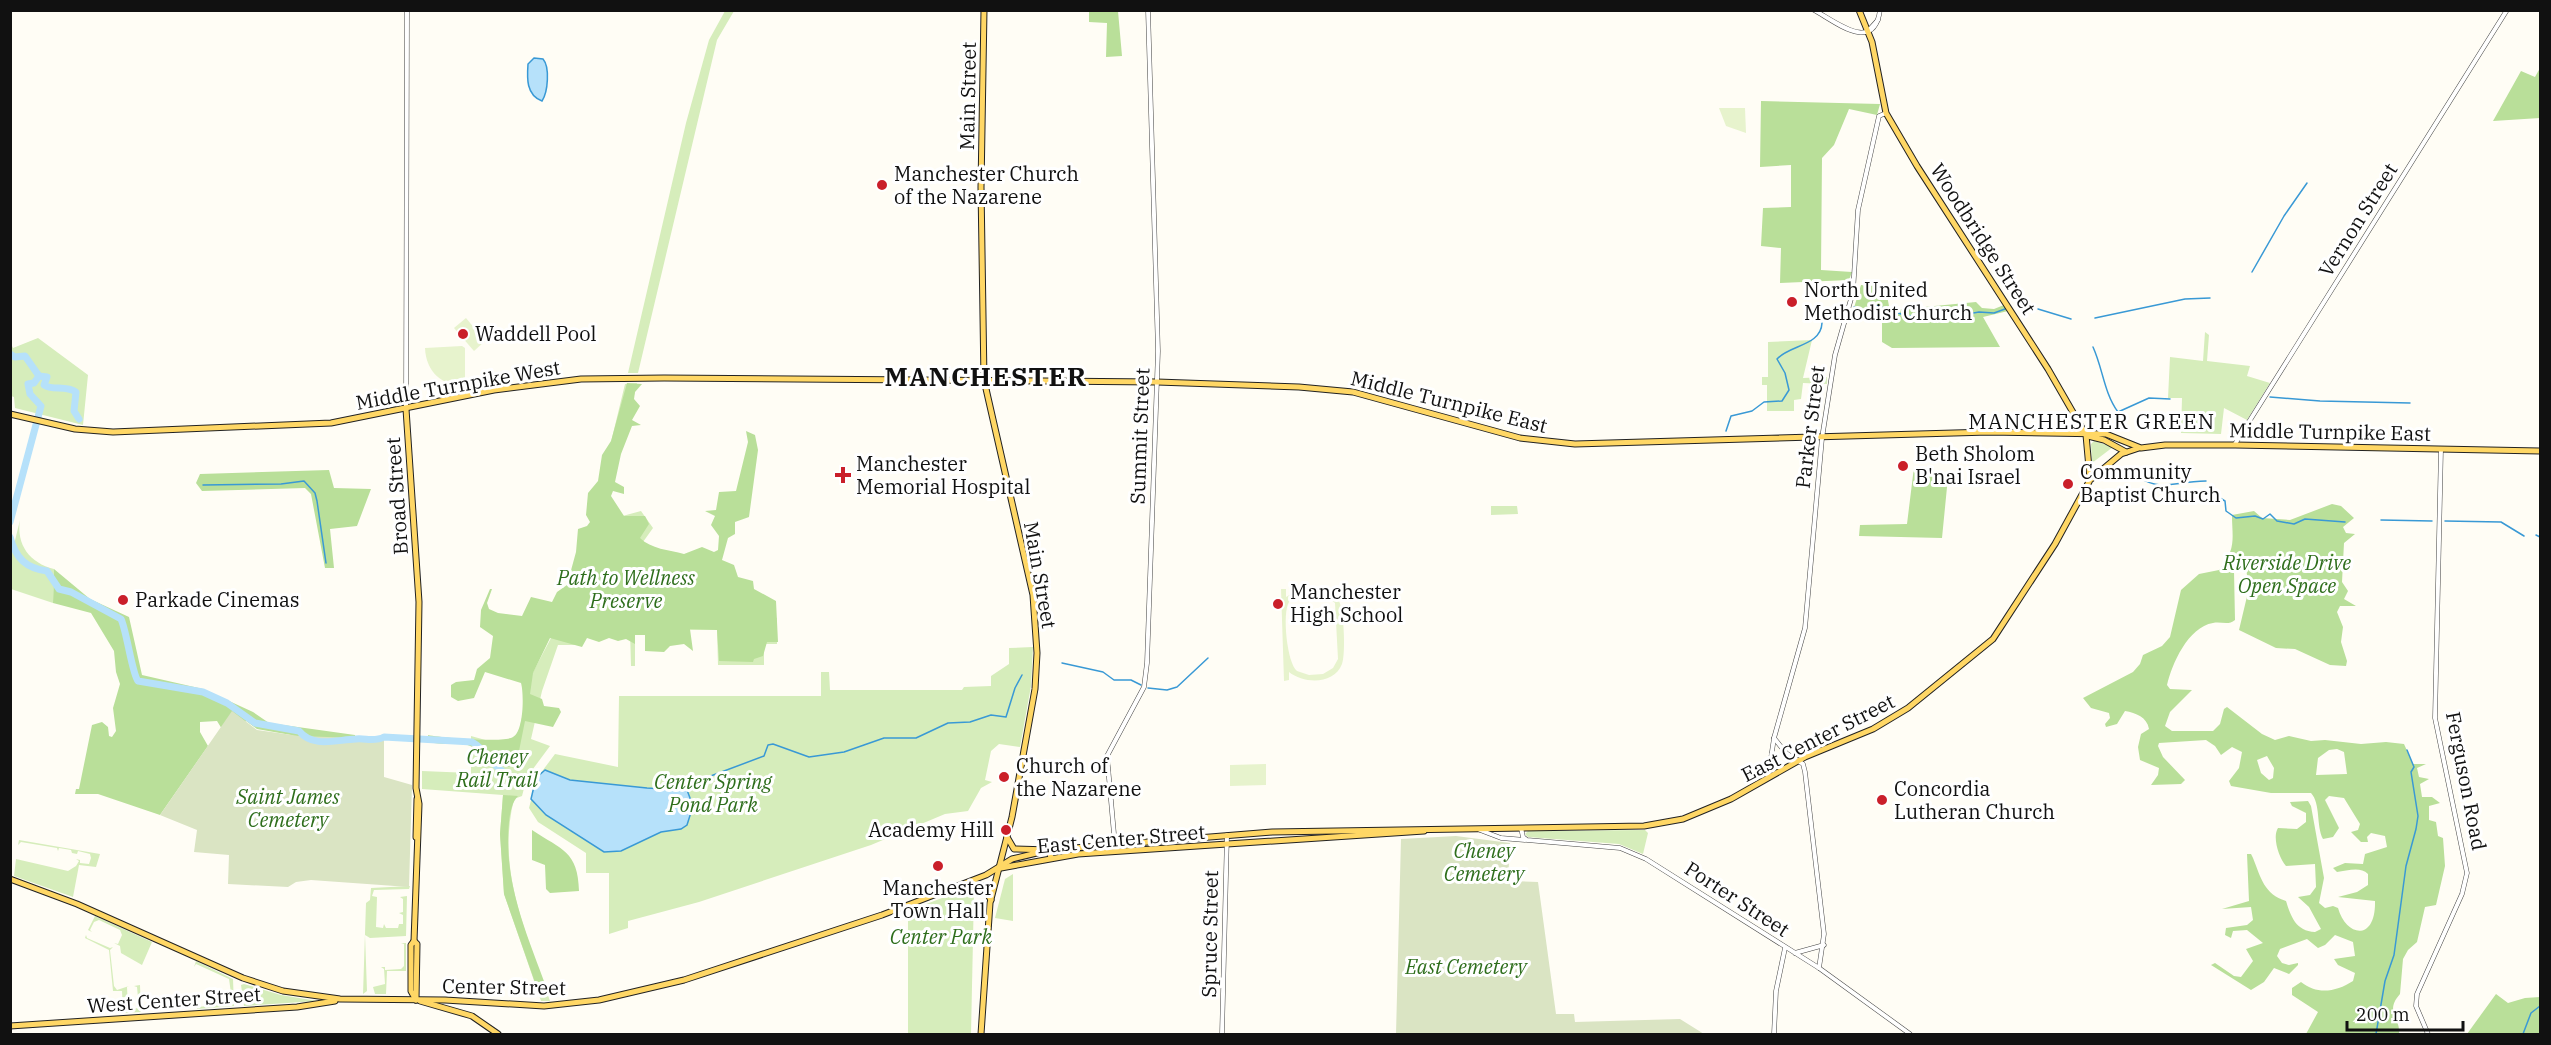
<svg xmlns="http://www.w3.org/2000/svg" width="2551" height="1045" font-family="'IBM Plex Serif',serif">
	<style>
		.green { fill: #d6edbb }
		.forest { fill: #b9df99; fill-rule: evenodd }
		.cemetery { fill: #dae4c3 }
		.pitch { fill: #e7f3cd; fill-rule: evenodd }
		.water { fill: #b6e1fa; stroke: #3999d5; stroke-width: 1.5 }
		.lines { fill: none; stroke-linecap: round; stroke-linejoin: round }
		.stream { stroke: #3999d5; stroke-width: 1.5 }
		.river { stroke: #b6e1fa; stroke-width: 7 }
		.minor-casing { stroke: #444; stroke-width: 5 }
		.major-casing { stroke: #222; stroke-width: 7 }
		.minor { stroke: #fff; stroke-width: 4 }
		.major { stroke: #ffd765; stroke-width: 5 }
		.poi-dot { fill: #ca1f2a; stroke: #fff; stroke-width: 2 }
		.labels { text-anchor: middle; stroke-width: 6; stroke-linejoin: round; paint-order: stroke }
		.street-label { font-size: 20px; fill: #111; stroke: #fff }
		.poi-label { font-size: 20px; fill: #111; stroke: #fff; text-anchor: start }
		.park-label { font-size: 20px; font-style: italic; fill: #2e6e1c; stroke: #fff }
		.neighbourhood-label { font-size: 21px; letter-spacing: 1.5px; fill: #111; stroke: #fff }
		.district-label { font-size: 26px; font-weight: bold; letter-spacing: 1.5px; fill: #111; stroke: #fff }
	</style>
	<rect width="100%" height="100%" fill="#fffdf5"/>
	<g class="green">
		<polygon points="725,11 734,11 717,40 638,373 628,373 686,123 709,40"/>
		<polygon points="2205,332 2209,335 2207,361 2250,366 2247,376 2270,383 2247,420 2224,408 2221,434 2181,433 2182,398 2168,398 2170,357 2203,361"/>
		<polygon points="38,338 88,375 83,425 15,408 14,397 11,396 11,344 13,348"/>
		<polygon points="1812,340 1803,378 1827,377 1827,384 1803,383 1801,399 1794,400 1794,411 1767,411 1767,385 1762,385 1762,377 1768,377 1768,342"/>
		<path d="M 637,383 L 604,521 L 641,511 L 653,528 L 638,549 L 777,618 L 777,644 L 764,644 L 764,665 L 718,665 L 717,630 L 656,630 L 656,635 L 635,635 L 635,666 L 631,666 L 630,631 L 581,638 L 581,645 L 558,645 L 542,691 L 531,739 L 550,746 L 527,777 L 522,796 L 514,799 C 496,872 527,933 550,1001 L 541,1001 L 504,894 L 500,834 L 503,795 L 422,789 L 422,771 L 471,773 L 471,736 L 515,748 L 532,674 L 551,638 L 584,554 L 625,384 Z"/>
		<polygon points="2094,441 2113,447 2092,463 2091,444"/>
		<polygon points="1491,506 1517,506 1518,514 1491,515"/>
		<path d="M 20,520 C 16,545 30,563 54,569 L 53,603 L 11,589 L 11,557 Z"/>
		<polygon points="1033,647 1031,686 1020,747 999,744 991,751 985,780 992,782 981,788 968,811 945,814 871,845 699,902 628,921 628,928 609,934 609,873 586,873 586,853 538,822 529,808 537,778 555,754 618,767 619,696 821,696 821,672 829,672 830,690 962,690 964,687 991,686 991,676 1009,664 1009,648"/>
		<polygon points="1645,830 1648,833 1643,854 1619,844 1528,837 1525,834 1528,831"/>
		<polygon points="19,840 100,854 96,867 79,865 73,897 14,876 16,859 68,871 76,866 79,861 76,859 80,860 80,863 89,864 91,858 90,854 78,851 77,854 72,853 71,850 59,848 58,851 57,848 21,842 18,845"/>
		<polygon points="1013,874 1013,921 995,918 1005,879"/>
		<polygon points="410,886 409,889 374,890 372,896 377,897 376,927 383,928 384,924 386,928 398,928 399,924 403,924 403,915 399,913 403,912 403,899 400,897 407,896 406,936 370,938 365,935 367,991 363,994 366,903 370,900 371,888"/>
		<polygon points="968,888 974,892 971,1034 908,1034 908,911"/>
		<polygon points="95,916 152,942 142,965 121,953 120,946 114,943 118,944 122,935 120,930 99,920 94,922 90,930 92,932 88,930"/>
		<polygon points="86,935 87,938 110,948 113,947 110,950 114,986 117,990 129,986 127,987 128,1009 139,1008 137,987 134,986 140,985 141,1012 123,1013 122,991 113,991 109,950 85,938"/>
		<polygon points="401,943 406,943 406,971 387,971 386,994 375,994 373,987 385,984 384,969 381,967 385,967 385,970 401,969 404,966 404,944"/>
		<polygon points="196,961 233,979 234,1006 197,1009 197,1004 198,1007 228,1004 228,1001 232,1000 229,979 196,964 194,967"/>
		<polygon points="244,984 281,995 317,1001 244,1006 241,985"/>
	</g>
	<g class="forest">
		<polygon points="1089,11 1118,11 1122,56 1106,57 1107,23 1089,22"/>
		<polygon points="2540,68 2540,118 2493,121 2521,71 2535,77"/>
		<polygon points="1761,101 1880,104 1877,115 1849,109 1834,145 1822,158 1821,270 1852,272 1849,280 1780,283 1781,248 1761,246 1763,208 1791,207 1791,165 1760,167"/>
		<polygon points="1861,285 1885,285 1889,306 1893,310 1976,302 1982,308 1994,309 2004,305 2008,311 1983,317 2000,347 1892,348 1882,342 1882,312 1852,314"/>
		<path d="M 627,383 L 642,384 L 635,392 L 634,399 L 640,406 L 632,420 L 641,425 L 632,426 L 621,454 L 615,482 L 624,487 L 624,494 L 613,491 L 611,496 L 624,516 L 645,516 L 649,524 L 640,538 C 651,549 669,550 684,554 L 702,547 L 714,552 L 718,550 L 719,536 L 711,525 L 715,516 L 705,511 L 716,510 L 719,492 L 736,491 L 748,442 L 746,431 L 755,435 L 758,450 L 749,517 L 735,522 L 735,534 L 728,538 L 722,560 L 734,565 L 738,577 L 753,581 L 754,589 L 776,601 L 778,642 L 767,642 L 763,656 L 754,659 L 753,662 L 719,661 L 717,630 L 690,629 L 693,651 L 684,644 L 670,646 L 664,652 L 645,651 L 645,635 L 635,635 L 635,644 L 626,639 L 618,641 L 609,638 L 599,642 L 587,638 L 582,647 L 550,638 L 533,673 L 530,694 L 542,699 L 544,706 L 559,708 L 561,712 L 553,727 L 525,721 L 518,756 L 509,767 L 488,764 C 471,734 456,748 429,742 L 428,735 C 442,738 503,743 513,737 C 524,731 524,693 521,683 L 485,672 L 474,698 L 458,701 L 451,697 L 451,685 L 456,682 L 474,680 L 477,669 L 490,658 L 493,636 L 480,627 L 481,610 L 490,589 L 492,589 L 487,603 L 489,609 L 498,613 L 522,616 L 531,597 L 552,602 L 557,592 L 567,585 L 576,552 L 578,529 L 587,526 L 590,522 L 586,515 L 588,493 L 598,481 L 602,455 L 611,441 Z"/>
		<polygon points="1914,467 1928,476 1948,477 1942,538 1859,536 1860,525 1907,524"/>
		<polygon points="329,470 334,488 371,489 357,526 330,529 334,568 325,568 311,494 305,488 202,491 196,483 200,474"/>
		<path d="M 2332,504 L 2341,506 L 2354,518 L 2343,527 L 2346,533 L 2355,534 L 2344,543 L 2342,582 L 2348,591 L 2344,599 L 2356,606 L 2340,606 L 2337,612 L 2343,627 L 2341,642 L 2347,661 L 2346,666 L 2330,665 L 2295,649 L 2276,648 L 2239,630 L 2249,588 L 2245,562 L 2241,560 L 2236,564 L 2234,571 L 2235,620 C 2228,626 2221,621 2213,623 C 2188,627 2172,664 2167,685 L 2170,689 L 2192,690 L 2170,712 L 2165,726 L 2172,731 L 2213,731 L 2220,724 L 2224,709 L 2227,707 L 2262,734 L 2275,740 L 2289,736 L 2311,741 L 2325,740 L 2361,744 L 2386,742 L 2404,744 L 2413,764 L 2426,764 L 2417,768 L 2419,777 L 2429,779 L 2420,784 L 2422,797 L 2432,797 L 2440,803 L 2429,806 L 2429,820 L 2436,822 L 2438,836 L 2443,838 L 2445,866 L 2436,905 L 2425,907 L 2417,942 L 2408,950 L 2403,959 L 2400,994 C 2384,1012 2401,1018 2399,1034 L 2306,1034 L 2318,1012 L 2292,995 L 2292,988 L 2301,982 C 2317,995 2336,992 2353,981 L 2355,973 L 2338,965 L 2334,959 L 2355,956 L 2353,942 L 2335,935 L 2325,945 L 2318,948 L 2307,939 L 2280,949 L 2277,956 L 2282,963 L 2289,965 L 2298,963 L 2298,965 L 2289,974 L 2274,968 L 2264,982 L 2251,990 L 2211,965 L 2215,963 L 2234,976 L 2241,977 L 2253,961 L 2246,949 L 2263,943 L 2247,930 L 2233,931 L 2231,938 L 2225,935 L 2226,928 L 2247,925 L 2253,920 L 2251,907 L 2222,909 L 2249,901 L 2247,854 L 2251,854 L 2253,858 C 2261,878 2264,894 2286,901 C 2291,917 2296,931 2315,932 L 2321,929 L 2309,907 L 2298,897 L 2310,895 L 2316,887 L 2315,864 L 2286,866 C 2279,858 2272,837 2278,828 L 2297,829 L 2306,822 L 2306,813 L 2292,806 L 2290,802 L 2308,801 L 2311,806 L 2324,878 L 2319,903 L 2325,908 L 2333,906 L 2338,908 C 2346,937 2376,942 2375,901 L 2338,897 L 2357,892 L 2368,885 L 2368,874 C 2360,866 2347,871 2337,872 L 2333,868 L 2345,863 L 2363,864 L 2365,854 L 2387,847 L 2385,836 L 2371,833 L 2367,837 L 2368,842 L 2361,842 L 2351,832 L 2358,830 L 2360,824 L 2344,798 L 2329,796 L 2325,800 L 2339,828 L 2333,837 L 2323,839 C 2316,826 2321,804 2311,793 L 2271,793 L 2231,786 L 2229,781 L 2239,768 L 2242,752 L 2232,747 L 2221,755 L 2215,746 L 2206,740 L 2159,743 L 2158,746 L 2163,757 L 2185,780 L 2181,784 L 2151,785 L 2158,775 L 2159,768 L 2140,760 L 2138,747 L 2141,734 L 2149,729 C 2147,717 2136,713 2125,711 L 2117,724 L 2106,727 L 2105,724 L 2110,718 L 2109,713 L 2091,708 L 2083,698 L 2133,672 L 2140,664 L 2143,655 L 2162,646 L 2170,637 L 2181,590 L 2199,574 L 2219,570 C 2237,549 2232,538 2232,515 L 2254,511 L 2262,518 L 2290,520 ZM 2337,749 L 2344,752 L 2347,774 L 2316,775 L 2318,758 L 2329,750 ZM 2267,756 L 2274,768 L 2273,778 L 2269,780 L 2261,773 L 2257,760 Z"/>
		<polygon points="54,569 90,599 129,617 142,675 203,689 253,712 269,723 355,735 357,741 378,769 291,735 257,729 246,721 230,742 217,721 200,722 200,732 208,746 160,815 98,794 75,794 76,789 79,789 92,725 102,722 108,727 109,736 112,737 116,731 113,708 120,684 116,672 114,651 91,613 53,603"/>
		<path d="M 503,795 L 518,796 C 512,802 510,813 509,822 C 503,882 527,934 547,989 L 538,991 L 504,894 L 500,834 Z"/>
		<path d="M 532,830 C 562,850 578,851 579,891 L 550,893 L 546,889 L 545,865 L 532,860 Z"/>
		<polygon points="2496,994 2508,1003 2525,998 2540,997 2540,1034 2467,1034"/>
	</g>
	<g class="cemetery">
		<polygon points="232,711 257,730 299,736 384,739 384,777 412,785 409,887 311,880 296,882 288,887 228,884 229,855 194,852 197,830 160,815"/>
		<polygon points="1456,836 1510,843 1508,881 1538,882 1556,1014 1574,1014 1575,1022 1680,1019 1704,1034 1396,1034 1401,839"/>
	</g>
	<g class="pitch">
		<polygon points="1719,108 1745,108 1746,133 1726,126"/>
		<polygon points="466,318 485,341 474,351 454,328"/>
		<path d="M 462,346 L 465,348 L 465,386 C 442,386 426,372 425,348 Z"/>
		<path d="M 1318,588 C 1325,589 1333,592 1338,599 C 1344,607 1346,654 1342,664 C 1334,685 1304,684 1289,672 L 1289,680 L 1284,681 L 1281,589 L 1286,589 L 1286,597 L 1300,589 ZM 1306,593 L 1324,594 L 1335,603 L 1338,659 L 1333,668 L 1323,674 L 1309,675 L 1297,671 C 1287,663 1282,613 1289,602 C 1293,596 1300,594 1306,593 Z"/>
		<polygon points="1266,764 1266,785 1230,786 1230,765"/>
	</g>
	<g class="water">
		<path d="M 534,58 L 543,59 C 550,67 548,92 542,101 C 526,95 527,78 528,64 Z"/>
		<polygon points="545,770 570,780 647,788 664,789 684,782 693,806 687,825 681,829 661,832 621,851 604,852 546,815 531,799 536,778"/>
	</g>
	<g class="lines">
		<g class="stream">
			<polyline points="2252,272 2284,216 2307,183"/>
			<polyline points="2016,305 2029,307"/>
			<polyline points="1854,307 1863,311 1875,305 1907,316 1921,315 1934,320 1979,312 1994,313 2005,309"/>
			<polyline points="2038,309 2071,319"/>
			<polyline points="2095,318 2185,299 2210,298"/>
			<path d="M 2093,347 C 2103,369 2104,393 2118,412 L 2149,398 L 2170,399"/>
			<polyline points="2270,397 2320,401 2410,403"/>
			<path d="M 1726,431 L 1731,416 L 1752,411 L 1764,402 L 1782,401 L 1789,390 L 1785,373 L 1777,359 C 1789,345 1821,346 1822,323 L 1816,318 L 1822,310 L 1847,307"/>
			<path d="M 2125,469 C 2162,495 2166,482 2206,481"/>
			<polyline points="203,485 281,484 304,481 315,493 317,501 326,563"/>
			<polyline points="2215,495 2225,501 2226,511 2236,518 2255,516 2263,519 2270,514 2277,521 2294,524 2305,519 2345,522"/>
			<polyline points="2381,520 2432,521"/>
			<polyline points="2445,521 2501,522 2524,536"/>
			<polyline points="2536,535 2540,537"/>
			<polyline points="1062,663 1103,672 1114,680 1131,680 1141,685"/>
			<polyline points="1148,688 1167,690 1177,687 1208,658"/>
			<polyline points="708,777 764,756 768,745 773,744 809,757 844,752 884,738 916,738 948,723 970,722 991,715 1006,717 1015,688 1022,675"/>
			<polyline points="2376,1034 2385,981 2394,955 2406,866 2416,829 2418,816 2411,772 2414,767 2407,750"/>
			<polyline points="2523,1034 2531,1013 2540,1006"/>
		</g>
		<g class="river">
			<polyline points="10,354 15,357 25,356 39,376"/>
			<path d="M 39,376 L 47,377 L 44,385 C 52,391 66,385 76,392 L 74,411 L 79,419"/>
			<polyline points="10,522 41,406 30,394 28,384 34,383 39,376"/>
			<path d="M 10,537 C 16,559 26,568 47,571 L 59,589 L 71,592 L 121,619 C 127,632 132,674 138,681 L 203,692 L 227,703 L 255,723 L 299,731 C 313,748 335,740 356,739 C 365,738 375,742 384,737 L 472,742 C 487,750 491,765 505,773"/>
		</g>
		<g class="minor-casing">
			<g id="minor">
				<path d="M 1814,10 C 1836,22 1874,54 1880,10"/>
				<polyline points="1868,31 1878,20"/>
				<polyline points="406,409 407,10"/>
				<polyline points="2235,444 2507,10"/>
				<polyline points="1774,738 1786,753 1803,764 1805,772 1824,934 1819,968"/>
				<polyline points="1768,778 1774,738 1805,628 1822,438 1835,355 1853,292 1858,210 1879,116 1886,113"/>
				<polyline points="1521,828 1523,837 1527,840 1620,848 1646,859 1819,968 1910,1034"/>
				<polyline points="1480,830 1501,838 1525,840"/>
				<polyline points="1115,845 1107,756 1144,687 1147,663 1158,351 1148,10"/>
				<polyline points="1795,953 1824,945"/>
				<polyline points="1222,1034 1227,835"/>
				<polyline points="1774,1034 1776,991 1785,948"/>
				<polyline points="2428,1034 2416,1006 2417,994 2462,894 2467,873 2435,718 2441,449"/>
			</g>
		</g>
		<g class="major-casing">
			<g id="major">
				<polyline points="1859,10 1872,42 1886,113 1917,166 2048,369 2086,435 2090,479"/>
				<polyline points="406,409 419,602 416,788 419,804 414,941 411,945 411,991 416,1000"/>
				<polyline points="10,414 75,429 113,432 331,423 494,390 581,379 664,378 1157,382 1299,387 1353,392 1520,438 1575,444 1989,432 2106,434 2141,448 2165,445 2235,445 2540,451"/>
				<polyline points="2088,436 2104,440 2126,452"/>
				<polyline points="416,837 417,799"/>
				<polyline points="1007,837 1014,849 1049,850 1051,858"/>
				<polyline points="1001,868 1078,854 1424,831"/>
				<polyline points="10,879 77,904 243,978 283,991 340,999 445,1000 544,1006 599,1000 684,980 882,915 986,875 1012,859 1049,850 1272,832 1644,826 1683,819 1731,799 1805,757 1873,729 1908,708 1993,639 2055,544 2090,480 2121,454 2139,448"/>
				<polyline points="971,882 983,886 991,900"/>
				<polyline points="414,941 417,944 416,1000"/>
				<polyline points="420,1001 472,1016 498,1034"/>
				<polyline points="10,1026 297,1007 335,1001"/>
				<polyline points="981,1034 990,903 1012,817 1035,689 1037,653 1033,595 984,380 981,187 984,10"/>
			</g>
		</g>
		<use href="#minor" class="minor"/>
		<use href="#major" class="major"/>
	</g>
	<g class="poi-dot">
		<circle cx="882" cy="185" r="6"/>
		<circle cx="1792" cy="302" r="6"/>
		<circle cx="463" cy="334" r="6"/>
		<circle cx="1903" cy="466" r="6"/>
		<path d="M840 466h6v6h6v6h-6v6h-6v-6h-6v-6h6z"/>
		<circle cx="2068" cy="484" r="6"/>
		<circle cx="123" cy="600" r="6"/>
		<circle cx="1278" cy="604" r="6"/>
		<circle cx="1004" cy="777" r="6"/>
		<circle cx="1882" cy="800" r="6"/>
		<circle cx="1006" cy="830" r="6"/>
		<circle cx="938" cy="866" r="6"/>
	</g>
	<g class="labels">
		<g class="street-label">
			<text transform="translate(968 96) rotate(-89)" y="7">Main Street</text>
			<text transform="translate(2358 220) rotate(-58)" y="7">Vernon Street</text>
			<text transform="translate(1983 239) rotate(57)" y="7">Woodbridge Street</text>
			<text transform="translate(458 385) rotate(-10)" y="7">Middle Turnpike West</text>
			<text transform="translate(1449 402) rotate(14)" y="7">Middle Turnpike East</text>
			<text transform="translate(1810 427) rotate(-83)" y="7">Parker Street</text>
			<text transform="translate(2330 432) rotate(1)" y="7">Middle Turnpike East</text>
			<text transform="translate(1140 436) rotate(-88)" y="7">Summit Street</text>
			<text transform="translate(397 496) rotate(-94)" y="7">Broad Street</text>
			<text transform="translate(1040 575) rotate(80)" y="7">Main Street</text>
			<text transform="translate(1818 738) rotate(-27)" y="7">East Center Street</text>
			<text transform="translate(2466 781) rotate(79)" y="7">Ferguson Road</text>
			<text transform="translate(1121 839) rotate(-5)" y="7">East Center Street</text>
			<text transform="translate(1737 899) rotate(33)" y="7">Porter Street</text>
			<text transform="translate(1210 934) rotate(-89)" y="7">Spruce Street</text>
			<text transform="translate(504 987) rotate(1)" y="7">Center Street</text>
			<text transform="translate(174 1000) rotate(-4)" y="7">West Center Street</text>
		</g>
		<g class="poi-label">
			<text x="894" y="181">Manchester Church<tspan x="894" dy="23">of the Nazarene</tspan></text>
			<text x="1804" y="297">North United<tspan x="1804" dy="23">Methodist Church</tspan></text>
			<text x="475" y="341">Waddell Pool</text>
			<text x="1915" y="461">Beth Sholom<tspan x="1915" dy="23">B'nai Israel</tspan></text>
			<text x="856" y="471">Manchester<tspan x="856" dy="23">Memorial Hospital</tspan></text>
			<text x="2080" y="479">Community<tspan x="2080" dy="23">Baptist Church</tspan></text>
			<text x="1290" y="599">Manchester<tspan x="1290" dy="23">High School</tspan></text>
			<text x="135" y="607">Parkade Cinemas</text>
			<text x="1016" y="773">Church of<tspan x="1016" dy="23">the Nazarene</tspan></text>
			<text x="1894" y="796">Concordia<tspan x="1894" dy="23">Lutheran Church</tspan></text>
			<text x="994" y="837" text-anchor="end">Academy Hill</text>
			<text x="938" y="895" text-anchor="middle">Manchester<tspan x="938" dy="23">Town Hall</tspan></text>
		</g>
		<g class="park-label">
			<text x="2287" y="570">Riverside Drive<tspan x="2287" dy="23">Open Space</tspan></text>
			<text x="626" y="585">Path to Wellness<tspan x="626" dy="23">Preserve</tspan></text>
			<text x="497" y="764">Cheney<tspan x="497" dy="23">Rail Trail</tspan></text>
			<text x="713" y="789">Center Spring<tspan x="713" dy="23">Pond Park</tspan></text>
			<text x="288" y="804">Saint James<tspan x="288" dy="23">Cemetery</tspan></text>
			<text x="1484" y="858">Cheney<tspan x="1484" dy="23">Cemetery</tspan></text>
			<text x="941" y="944">Center Park</text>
			<text x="1466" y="974">East Cemetery</text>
		</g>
		<g class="neighbourhood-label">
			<text x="2092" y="429">MANCHESTER GREEN</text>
		</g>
		<g class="district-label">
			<text x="986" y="386">MANCHESTER</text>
		</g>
	</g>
	<rect width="2551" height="1045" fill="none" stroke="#111111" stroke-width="24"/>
	<path d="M2347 1021v9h116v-9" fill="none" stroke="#111111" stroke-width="3"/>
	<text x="2356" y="1021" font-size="18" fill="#111111" stroke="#ffffff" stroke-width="4.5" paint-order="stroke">200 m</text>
</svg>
